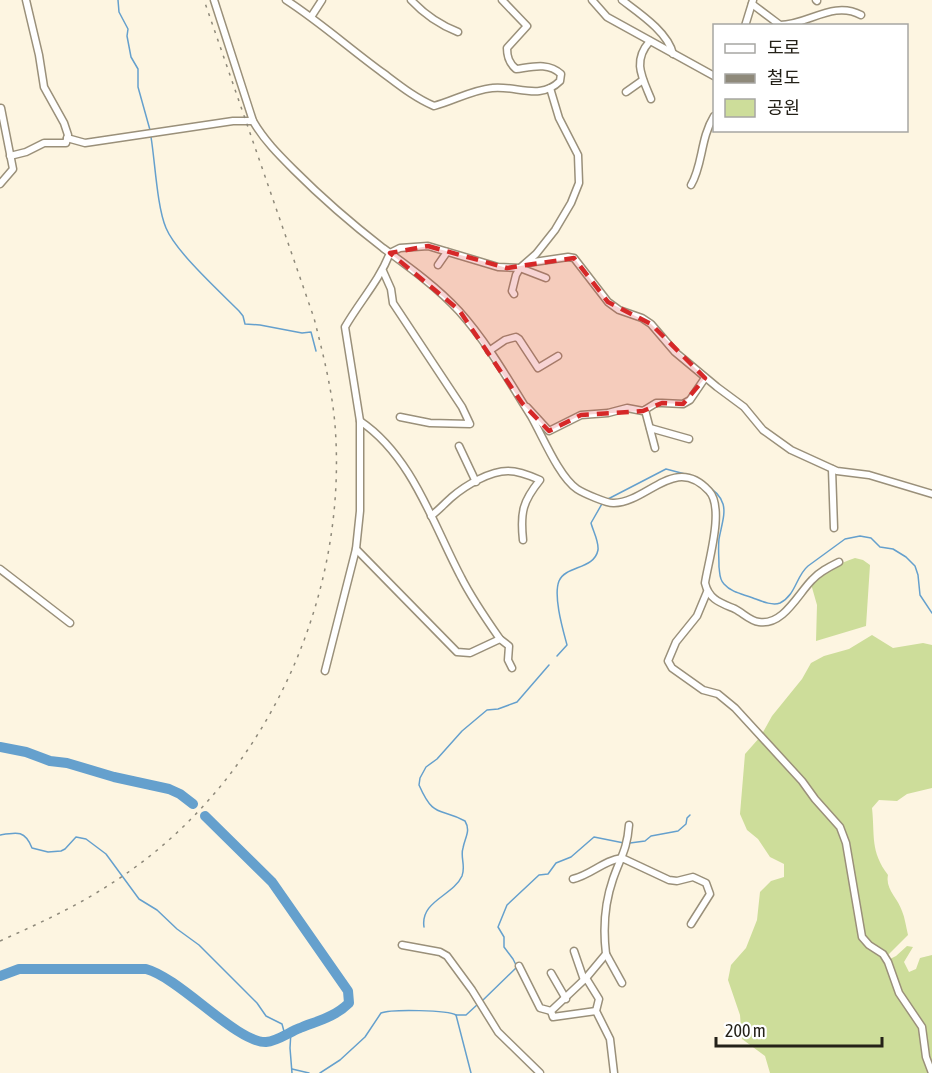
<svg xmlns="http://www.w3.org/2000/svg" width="932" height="1073" font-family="'Asap Condensed','Noto Sans KR',sans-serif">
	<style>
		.green { fill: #cddd9a }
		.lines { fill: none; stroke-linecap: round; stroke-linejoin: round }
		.stream { stroke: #65a0cd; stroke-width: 1.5 }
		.river { stroke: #65a0cd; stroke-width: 10 }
		.minor-casing { stroke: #9a907a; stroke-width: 9 }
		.minor { stroke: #fff; stroke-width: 6 }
		.rail { stroke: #8e897a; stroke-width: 1.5; stroke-dasharray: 3 6; stroke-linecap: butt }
		.marked { fill: #d62828; fill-opacity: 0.2; stroke: #d62828; stroke-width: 4.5; stroke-dasharray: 12 8; stroke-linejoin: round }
	</style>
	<rect width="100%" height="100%" fill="#fdf5e1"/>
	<g class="green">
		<path d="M 855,558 L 863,560 L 870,565 L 866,626 L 816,641 L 817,605 L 811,584 C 823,570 838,564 855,558 Z"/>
		<path d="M 872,635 L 893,648 L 923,643 L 932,645 L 932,788 L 907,794 L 897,801 L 879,800 L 872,808 C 875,836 870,851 888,875 C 885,889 898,898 902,911 C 905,918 906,927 908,935 L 888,955 L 869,944 L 863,937 L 841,825 L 831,812 L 817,800 L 762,734 L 772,716 L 802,679 L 811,663 L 824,656 L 849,649 Z"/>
		<polygon points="760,737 839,829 844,842 863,943 888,960 896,956 907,946 913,947 904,962 909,972 916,969 920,958 932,955 932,1073 770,1073 765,1056 742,1039 740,1015 728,980 731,965 746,948 757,920 760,892 771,881 784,877 784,864 770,857 758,839 747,830 740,814 745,754"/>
	</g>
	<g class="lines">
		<g class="stream">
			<polyline points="118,0 119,12 128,29 127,36 131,57 138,69 138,87 150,130"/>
			<path d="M 151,137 C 155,161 157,207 166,228 C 176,252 220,292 239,311 L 243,316 L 245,324 L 260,325 L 302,333 L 311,332 L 316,351"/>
			<path d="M 703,483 C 732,500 724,513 719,539 C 718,548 719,557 719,567 C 720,573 719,579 724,584 C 732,593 743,594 753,598 C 761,601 772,606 780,603 C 796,595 796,576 808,566 L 845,539 L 860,536 L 871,538 L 880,547 L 893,549 L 906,557 L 915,566 L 918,575 L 920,595 L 932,613"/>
			<polyline points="608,499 666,469 685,474"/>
			<path d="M 557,656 L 567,645 C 563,630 553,596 559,581 C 566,565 594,570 598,550 C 599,541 593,531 591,523 L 603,502"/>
			<path d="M 0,835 C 17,832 25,830 32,848 L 48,852 L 61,851 L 65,849 L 76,837 L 86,839 L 106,854 L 139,899 L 157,910 L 177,929 L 199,945 L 257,1003 L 266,1016 L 282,1024 L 285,1035"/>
			<polyline points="630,843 645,841 651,836 678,831 686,824 687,818 690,815"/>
			<path d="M 424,927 C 420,901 453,896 462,876 C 466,866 460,857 463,848 C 465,837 471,831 465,821 C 439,807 434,819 419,785 L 420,778 L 426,767 L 437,759 L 462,731 L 487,710 L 498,709 L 517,702 L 549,665"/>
			<polyline points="482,1001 517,967 513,959 504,947 504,937 498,927 507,905 539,875 548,874 556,863 571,857 594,837 624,843"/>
			<polyline points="456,1015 466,1015 478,1004"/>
			<polyline points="291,1031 290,1048 292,1073"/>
			<polyline points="292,1069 309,1073"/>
			<path d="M 320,1073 L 340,1060 L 365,1037 L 381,1013 C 391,1009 448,1010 456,1015 L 471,1073"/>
		</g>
		<g class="river">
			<polyline points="0,747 26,752 50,761 67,763 114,777 169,789 180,794 193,804"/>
			<path d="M 0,976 L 19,969 L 146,969 C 180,978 237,1043 266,1042 C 278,1041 289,1032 300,1028 C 317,1021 335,1017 349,1003 L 348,991 L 272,882 L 205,816"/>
		</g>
		<g class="minor-casing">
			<g id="minor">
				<path d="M 214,0 L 253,121 C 264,140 278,154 294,170 C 321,197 352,224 383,248 C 409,267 437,287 459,311 C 487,342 509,381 531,416 C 542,435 559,477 577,489 C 583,493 608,504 614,503 C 648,502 675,454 709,491 C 725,508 708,562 705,583 C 709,600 721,603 735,609 C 743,613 750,621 759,622 C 783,626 798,594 812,580 C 819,572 829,567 839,562"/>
				<path d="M 286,0 C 320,22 350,49 383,73 C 399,85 415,98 434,106 C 453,101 472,90 492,88 C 516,85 540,101 560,81 L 561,74 C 548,62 532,67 516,69 C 509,63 507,57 507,48 L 527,26 L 502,0"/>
				<path d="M 411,0 C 424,14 440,25 458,32"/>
				<polyline points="592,0 607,17 714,76"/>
				<path d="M 622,0 C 639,13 668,32 673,54"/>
				<polyline points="816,0 817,1"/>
				<path d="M 752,4 L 780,25 C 808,25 833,0 861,15"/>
				<polyline points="311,17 322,0"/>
				<polyline points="745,26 753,0"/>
				<path d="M 650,41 C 632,61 642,77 651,99"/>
				<polyline points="626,92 643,80"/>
				<polyline points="67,138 85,143 233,121 253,121"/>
				<polyline points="10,156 26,152 44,143 66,143 68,135 64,123 44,87 39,55 26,0"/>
				<polyline points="0,184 13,169 1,108"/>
				<path d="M 691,185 C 703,165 700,139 714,116"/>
				<polyline points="527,263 568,257 574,258 608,302 619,310 642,318 651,324 675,352 717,387 744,407 763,430 791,450 837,471 869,475 932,494"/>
				<polyline points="438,265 447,252"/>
				<polyline points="383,271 391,289 393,303 462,407 470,424 430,423 400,417"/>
				<polyline points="514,294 512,291 516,275 520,268 536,254 555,230 571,203 579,183 578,155 559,118 550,88"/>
				<polyline points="489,351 505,340 516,337 519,339 538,368 558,356"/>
				<polyline points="527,407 549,431 581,415 608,413 627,408 643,411 656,403 662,403 683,404 690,400 705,378"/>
				<polyline points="645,410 655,448"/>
				<path d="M 360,421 C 412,456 433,524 461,577 C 472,599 486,619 500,639 L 509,646 L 508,660 L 512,668"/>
				<polyline points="650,428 689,439"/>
				<polyline points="459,446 476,482"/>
				<polyline points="832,469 834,528"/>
				<path d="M 431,516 C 439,510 445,503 452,497 C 466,485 490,471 508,471 C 518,471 531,476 540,480 C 523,501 520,512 523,540"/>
				<polyline points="356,549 457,652 470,653 500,639"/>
				<polyline points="0,569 70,623"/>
				<polyline points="707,592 697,616 676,642 668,661 672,668 703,690 718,694 735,708 802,781 815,799 840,827 846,843 862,937 869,945 883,954 888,962 899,993 922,1027 926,1057 932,1073"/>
				<path d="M 325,671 L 356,549 L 360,511 L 360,421 L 345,327 C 360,301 379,281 390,253 L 400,248 L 428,246 L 498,267 L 520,268 L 546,278"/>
				<path d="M 573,879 C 591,875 604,860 622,858 L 669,880 L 677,881 L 693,877 L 706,883 L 710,894 L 691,924"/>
				<polyline points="402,945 440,952 447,956 472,990 498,1032 540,1073"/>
				<polyline points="574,951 584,980"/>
				<polyline points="606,954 622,983"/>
				<polyline points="519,966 540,1008 551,1011"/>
				<polyline points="551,973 566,999"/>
				<polyline points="586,978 599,999 596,1011 610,1039 614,1073"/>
				<path d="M 596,1011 L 553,1017 L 551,1011 L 586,978 L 606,954 C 603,929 605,902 613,879 C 621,856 627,850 629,825"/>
			</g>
		</g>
		<use href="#minor" class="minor"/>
		<path class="rail" d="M 0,941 C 38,924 75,907 109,885 C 262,789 349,603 335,425 C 332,389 323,354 314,318 L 204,0"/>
	</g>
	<path class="marked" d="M 428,246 L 507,268 L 574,258 L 608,302 L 651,324 L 705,378 L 683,404 L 662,403 L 643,411 L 581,415 L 549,431 L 522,403 L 459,310 L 390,253 Z"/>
	<rect x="713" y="24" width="195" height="108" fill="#ffffff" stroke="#a7a6a3" stroke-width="1.5"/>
	<rect x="725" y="44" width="30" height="9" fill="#ffffff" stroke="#a7a6a3" stroke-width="1.5"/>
	<text x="767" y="54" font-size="18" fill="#242118">도로</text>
	<rect x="725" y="74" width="30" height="9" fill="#8e897a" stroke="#a7a6a3" stroke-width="1.5"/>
	<text x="767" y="84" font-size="18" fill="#242118">철도</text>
	<rect x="725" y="99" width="30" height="18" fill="#cddd9a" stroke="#a7a6a3" stroke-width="1.5"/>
	<text x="767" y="114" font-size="18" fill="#242118">공원</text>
	<path d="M716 1037v9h166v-9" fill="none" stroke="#242118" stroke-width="3"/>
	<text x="725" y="1037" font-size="18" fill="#242118" stroke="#ffffff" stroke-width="4.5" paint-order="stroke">200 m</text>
</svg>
